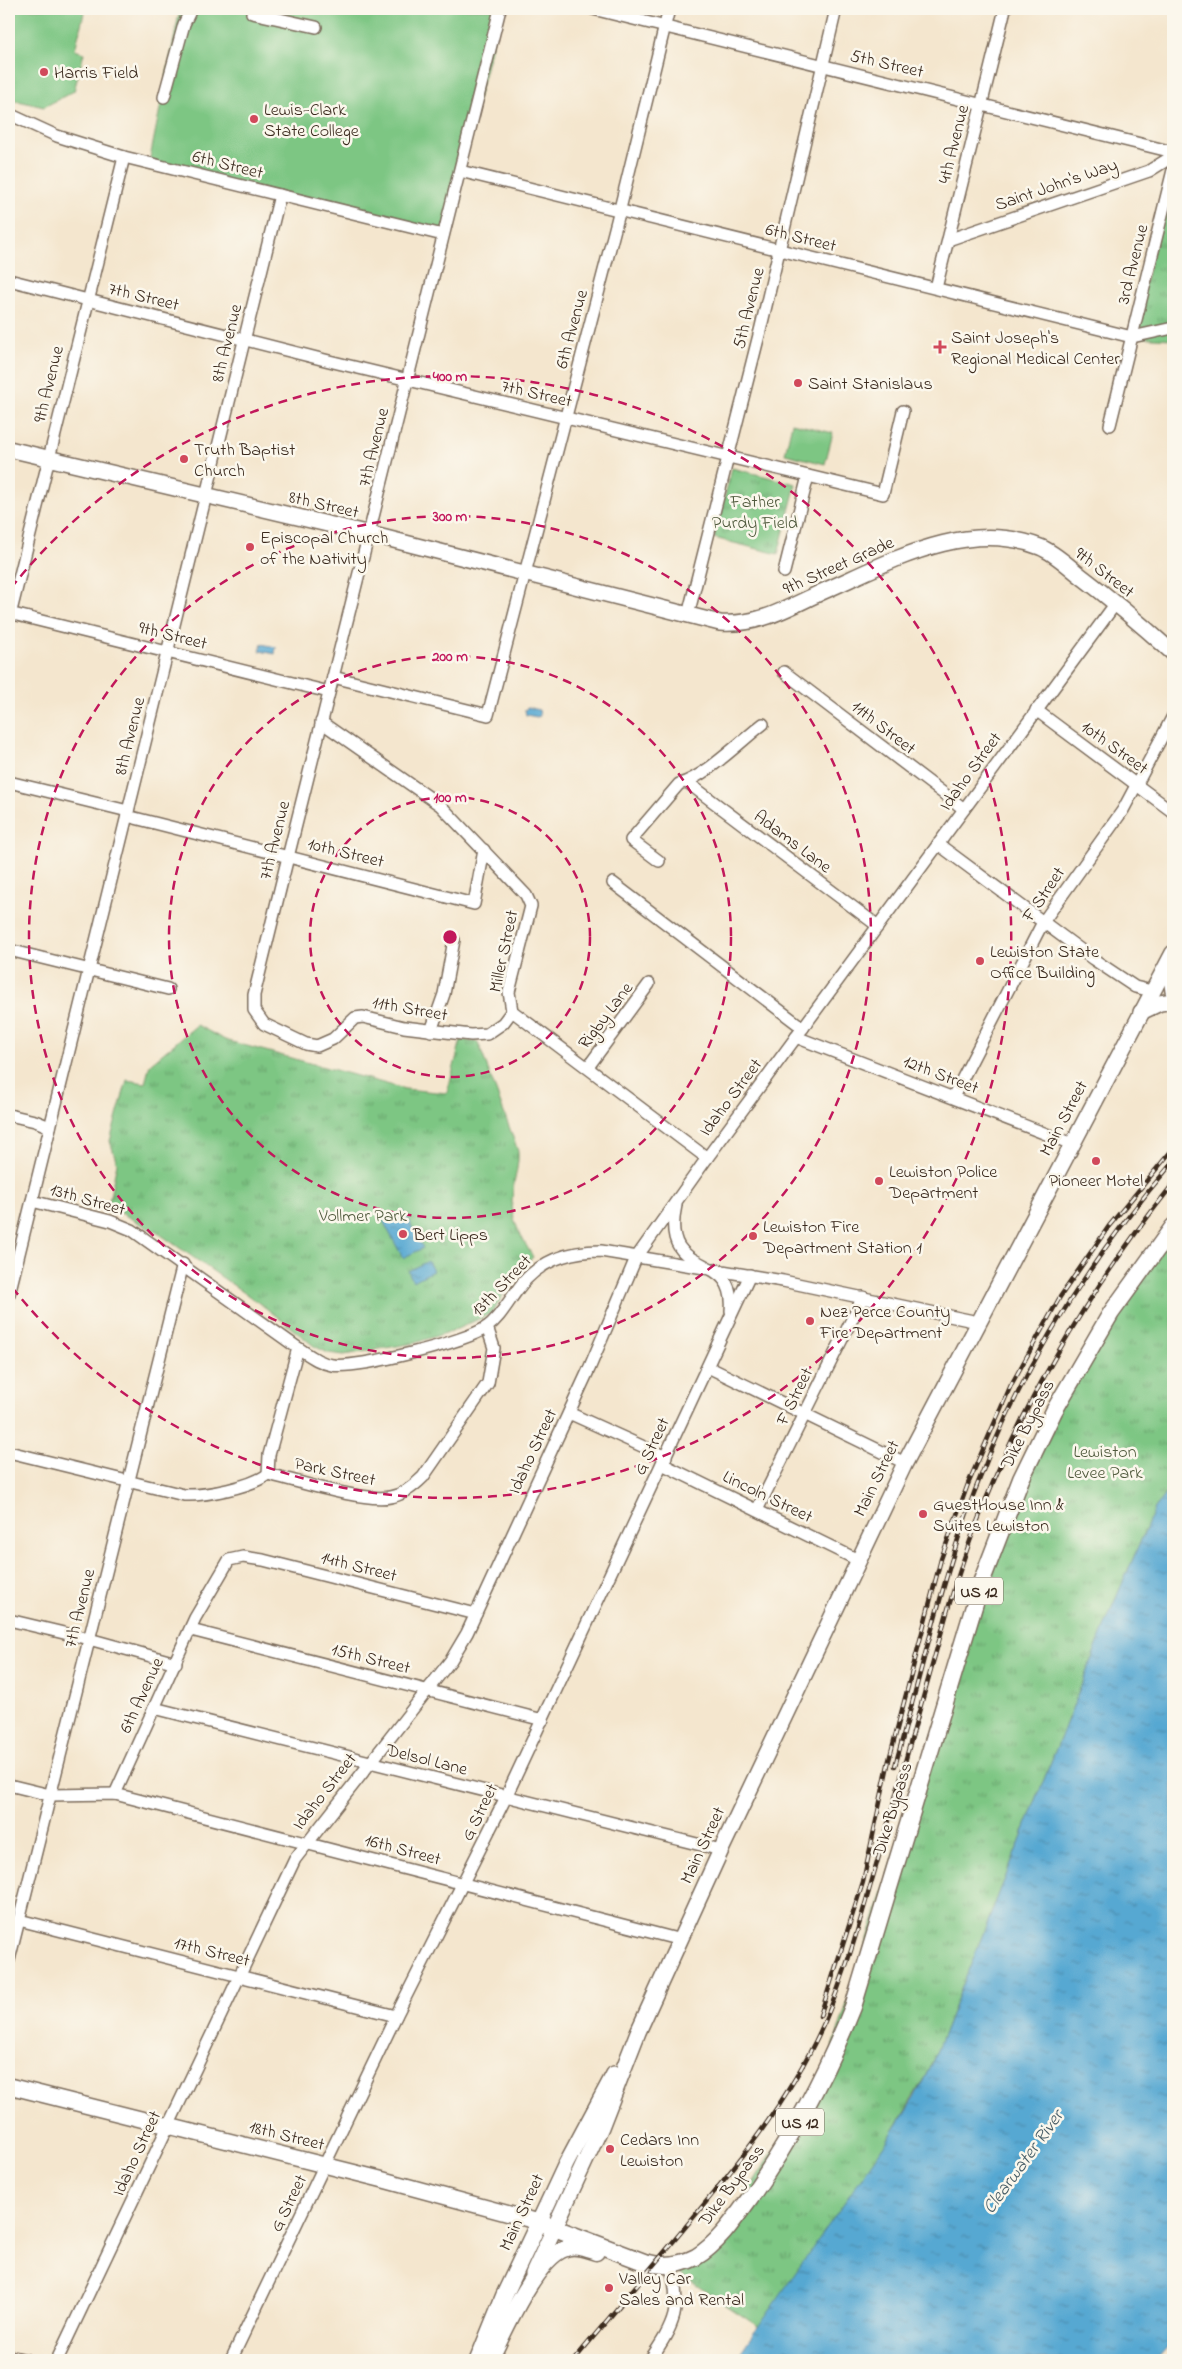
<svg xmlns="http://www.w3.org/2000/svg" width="1182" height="2369" font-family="'Indie Flower',sans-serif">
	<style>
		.grass { fill: #7dc683; stroke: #5c7850 }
		.park { fill: url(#park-tufts); stroke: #5c7850 }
		.water { fill: url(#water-ripples); stroke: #496978 }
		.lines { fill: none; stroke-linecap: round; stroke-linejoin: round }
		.minor-casing { stroke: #7c6c5c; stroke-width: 14 }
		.major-casing { stroke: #7c6c5c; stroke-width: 18 }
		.highway-casing { stroke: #7c6c5c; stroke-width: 19 }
		.minor { stroke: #fff; stroke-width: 11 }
		.major { stroke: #fff; stroke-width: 15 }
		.highway { stroke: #fff; stroke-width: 16 }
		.rail-casing { stroke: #3b2a1e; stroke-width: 4.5 }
		.rail { stroke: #fbf7ec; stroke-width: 2.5; stroke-dasharray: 8; stroke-linecap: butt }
		.ring { fill: none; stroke: #c2185b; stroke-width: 2.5; stroke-dasharray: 9 6 }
		.poi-dot { fill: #d1495b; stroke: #fbf7ec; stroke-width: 2 }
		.labels { text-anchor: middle; stroke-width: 5; stroke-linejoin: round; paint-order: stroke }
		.shield { fill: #fbf7ec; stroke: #75685c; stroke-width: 1 }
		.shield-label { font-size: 16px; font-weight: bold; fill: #3b2a1e }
		.street-label { font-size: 18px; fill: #3b2a1e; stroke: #fbf7ec }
		.poi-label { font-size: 18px; fill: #3b2a1e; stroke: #fbf7ec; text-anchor: start }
		.park-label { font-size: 18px; fill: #4f593c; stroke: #fbf7ec }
		.water-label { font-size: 19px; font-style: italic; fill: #465c66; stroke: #fbf7ec }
		.centre { fill: #c2185b; stroke: #fbf7ec; stroke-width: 2.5 }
		.ring-label { font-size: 15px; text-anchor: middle; font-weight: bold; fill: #c2185b; stroke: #fbf7ec; stroke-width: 5; stroke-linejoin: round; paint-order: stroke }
	</style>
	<defs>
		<pattern id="park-tufts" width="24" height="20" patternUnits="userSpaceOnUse" patternTransform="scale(1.25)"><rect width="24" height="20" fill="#7dc683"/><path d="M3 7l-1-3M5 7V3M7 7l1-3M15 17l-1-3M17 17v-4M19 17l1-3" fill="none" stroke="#68a16b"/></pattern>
		<pattern id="water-ripples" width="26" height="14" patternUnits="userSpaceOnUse" patternTransform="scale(1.25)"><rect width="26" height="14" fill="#57a8d2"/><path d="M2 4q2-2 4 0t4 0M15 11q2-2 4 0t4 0" fill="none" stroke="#4989aa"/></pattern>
	</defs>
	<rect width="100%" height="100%" fill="#fbf7ec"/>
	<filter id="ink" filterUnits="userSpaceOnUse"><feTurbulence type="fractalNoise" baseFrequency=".02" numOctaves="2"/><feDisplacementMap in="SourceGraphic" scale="10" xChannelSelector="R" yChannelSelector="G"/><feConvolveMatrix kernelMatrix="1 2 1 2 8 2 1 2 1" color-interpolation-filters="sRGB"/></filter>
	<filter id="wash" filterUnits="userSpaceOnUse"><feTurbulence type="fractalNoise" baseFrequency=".0096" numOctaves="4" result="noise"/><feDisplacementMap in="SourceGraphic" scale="20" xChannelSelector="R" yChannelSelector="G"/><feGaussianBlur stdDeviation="1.12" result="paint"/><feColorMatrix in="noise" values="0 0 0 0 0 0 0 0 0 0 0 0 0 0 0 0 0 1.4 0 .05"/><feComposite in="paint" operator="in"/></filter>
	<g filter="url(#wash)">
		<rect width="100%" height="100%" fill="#f4e6ce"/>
		<g class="grass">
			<polygon points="9,9 85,9 75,50 84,53 74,91 44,107 9,99"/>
			<polygon points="180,9 501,9 443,235 149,163"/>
			<polygon points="792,423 833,433 825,464 785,454"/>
		</g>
		<g class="park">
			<polygon points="1173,170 1173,339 1132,337"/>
			<polygon points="732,468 796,484 778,554 714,538"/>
			<path d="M 197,1025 L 225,1040 L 405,1089 L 447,1093 L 461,1040 L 478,1042 L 518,1151 C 519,1165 515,1176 513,1190 C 509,1218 519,1233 533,1257 L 512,1280 L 492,1313 L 455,1330 L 415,1343 L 344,1355 L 328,1353 L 314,1346 L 266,1308 L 161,1235 L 108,1206 L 117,1163 L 110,1141 L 127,1080 L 145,1083 L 150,1064 Z"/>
			<path d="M 1173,1227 L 1173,1486 L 1155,1508 L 1113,1605 L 934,2058 C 886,2154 819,2239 759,2327 L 672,2269 L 717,2239 L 826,2069 L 977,1599 L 1044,1431 Z"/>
		</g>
		<g class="water">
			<polygon points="262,644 276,647 275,654 260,651"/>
			<polygon points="528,707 539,710 540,716 537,717 526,715 525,710"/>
			<polygon points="403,1210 423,1248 403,1258 383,1221"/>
			<polygon points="428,1261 433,1271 413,1281 408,1271"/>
			<polygon points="1173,1486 1173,2342 1157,2360 735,2360 889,2138 914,2098 934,2058 1113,1605 1155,1508"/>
		</g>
	</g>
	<g filter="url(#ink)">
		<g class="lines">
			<g class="minor-casing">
				<g id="minor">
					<polyline points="253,9 252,13 316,27"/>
					<polyline points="500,9 286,865 254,995 254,1010 264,1024 306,1044 317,1046 333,1039 355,1018 363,1017 404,1027 471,1035 487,1034 503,1023 512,1011"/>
					<polyline points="593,9 1173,152"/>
					<polyline points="164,97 184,24 191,9"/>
					<polyline points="9,114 57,136 124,157 443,235"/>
					<polyline points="460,171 1132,337 1173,328"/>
					<polyline points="948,240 1149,171 1173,156"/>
					<polyline points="9,280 325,360 883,494 903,411"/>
					<polyline points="936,288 1005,9"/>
					<polyline points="1110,425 1173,170"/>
					<polyline points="784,572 808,476"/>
					<polyline points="9,613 329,692"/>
					<polyline points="688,615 761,327 836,9"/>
					<polyline points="9,619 124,157"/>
					<polyline points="784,672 964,809"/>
					<polyline points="333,677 488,715 617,221 669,9"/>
					<polyline points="1036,710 1173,812"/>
					<polyline points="321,722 440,805 526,895 531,906 509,992 512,1011 707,1158"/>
					<polyline points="9,782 128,811"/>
					<polyline points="687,782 878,926"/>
					<polyline points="127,816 474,904 484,850"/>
					<polyline points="938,844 1093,959 1135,987 1152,991"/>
					<path d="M 659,861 L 631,840 L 679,784 C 704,778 741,741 763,724"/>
					<polyline points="613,883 803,1028"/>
					<polyline points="9,950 168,989"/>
					<polyline points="431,1031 444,994 454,940"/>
					<polyline points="796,1037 1072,1144"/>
					<polyline points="588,1067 649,984"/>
					<polyline points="953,1097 1043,922 1123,810 1173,716"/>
					<polyline points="9,1115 35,1121 50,1127"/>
					<path d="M 32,1201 L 110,1221 L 132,1230 L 298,1348 C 309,1355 319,1363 332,1365 C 357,1369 466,1342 487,1327 C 500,1318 508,1302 518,1289 C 538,1261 567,1251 601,1251 L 783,1281 L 978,1322"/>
					<path d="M 676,1205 C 659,1283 737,1246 731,1311"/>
					<polyline points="9,1294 280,195"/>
					<polyline points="708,1367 905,1463"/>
					<polyline points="569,1413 666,1457"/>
					<path d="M 9,1452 L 184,1495 C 206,1496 251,1487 268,1474 C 297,1481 363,1502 390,1497 C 403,1495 414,1486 423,1477 L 488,1383 L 494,1348 L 487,1327"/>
					<polyline points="662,1464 858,1560"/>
					<polyline points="268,1474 269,1455 298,1348"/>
					<polyline points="757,1510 863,1297"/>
					<polyline points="9,1620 89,1639 176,1663"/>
					<polyline points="191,1630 543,1720"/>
					<polyline points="154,1708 721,1850"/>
					<polyline points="9,1785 50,1795 115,1794 681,1940"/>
					<polyline points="115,1794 195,1618 229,1560 243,1557 263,1560 476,1614"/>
					<polyline points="19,1920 396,2016"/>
					<polyline points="9,1960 183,1264"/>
					<polyline points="9,2356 27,2360"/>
					<polyline points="57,2360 295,1859 451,1660 467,1633 589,1369 636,1258 707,1158 1116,603"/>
					<polyline points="231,2360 396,2016 504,1801 750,1275"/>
					<path d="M 650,2360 C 674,2325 683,2308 670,2265"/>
				</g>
			</g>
			<g class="major-casing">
				<g id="major">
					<path d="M 9,449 L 370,534 L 720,623 C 759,626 789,607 824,591 C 890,562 966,518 1040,547 C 1053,552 1066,564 1077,573 C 1110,598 1142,625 1173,653"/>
					<polyline points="1173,967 1171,976 1173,991"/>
					<polyline points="1141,1012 1160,1003 1173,1001"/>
					<polyline points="9,2086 380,2179 539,2222 566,2164 614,2074"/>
					<polyline points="533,2274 601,2127 638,2032 721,1850 905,1463 1173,953"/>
				</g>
			</g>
			<g class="highway-casing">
				<g id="highway">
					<path d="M 478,2360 L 504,2296 L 539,2222 L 644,2262 C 662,2267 679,2266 696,2257 C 719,2243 736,2217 752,2195 C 793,2136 826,2074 853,2007 L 981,1583 L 1021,1479 L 1054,1411 L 1111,1313 L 1173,1227"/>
					<path d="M 490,2360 C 503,2333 536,2257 566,2248 C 576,2244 586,2249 596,2252"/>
				</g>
			</g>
			<use href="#minor" class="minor"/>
			<use href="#major" class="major"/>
			<use href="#highway" class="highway"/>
			<g class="rail-casing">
				<g id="rail">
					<path d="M 895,1766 C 917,1688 935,1610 960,1533 C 1005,1396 1079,1271 1173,1162"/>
					<polyline points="820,2016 863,1882 889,1760 941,1559 968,1484 1011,1385 1060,1297 1109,1226 1173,1149"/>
					<path d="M 574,2360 C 608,2319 643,2278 677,2237 C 734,2169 789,2102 825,2021 C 850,1963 865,1903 883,1842 C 904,1764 926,1687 948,1609 C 993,1453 1072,1311 1173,1184"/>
				</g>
			</g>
			<use href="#rail" class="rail"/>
		</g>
	</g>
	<g class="ring">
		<circle cx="450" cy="937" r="140"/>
		<circle cx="450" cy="937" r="281"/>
		<circle cx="450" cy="937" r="421"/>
		<path d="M11 588A561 561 0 1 1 11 1286"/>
	</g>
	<g class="poi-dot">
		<circle cx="44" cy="72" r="5"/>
		<circle cx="254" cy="119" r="5"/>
		<path d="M937.5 339.5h5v5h5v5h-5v5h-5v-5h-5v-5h5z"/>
		<circle cx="798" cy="383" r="5"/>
		<circle cx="184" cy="459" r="5"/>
		<circle cx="250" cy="547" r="5"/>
		<circle cx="980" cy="961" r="5"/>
		<circle cx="1096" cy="1161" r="5"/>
		<circle cx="879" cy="1181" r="5"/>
		<circle cx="403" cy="1234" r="5"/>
		<circle cx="753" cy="1236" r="5"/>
		<circle cx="810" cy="1321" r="5"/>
		<circle cx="923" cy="1514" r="5"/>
		<circle cx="610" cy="2149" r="5"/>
		<circle cx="609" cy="2288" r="5"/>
	</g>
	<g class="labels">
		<g class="shield">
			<rect x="955" y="1577.5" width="48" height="27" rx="4"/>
			<rect x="776" y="2108.5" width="48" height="27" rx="4"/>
		</g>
		<g class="shield-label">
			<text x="979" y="1597">US 12</text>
			<text x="800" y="2128">US 12</text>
		</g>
		<g class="street-label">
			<text transform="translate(887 63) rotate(13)" y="6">5th Street</text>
			<text transform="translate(953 144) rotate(-76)" y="6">4th Avenue</text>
			<text transform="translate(228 164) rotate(14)" y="6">6th Street</text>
			<text transform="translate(1056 184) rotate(-19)" y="6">Saint John's Way</text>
			<text transform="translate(801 237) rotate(14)" y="6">6th Street</text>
			<text transform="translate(1132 264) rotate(-76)" y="6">3rd Avenue</text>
			<text transform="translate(144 296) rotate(14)" y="6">7th Street</text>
			<text transform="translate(748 308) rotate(-76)" y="6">5th Avenue</text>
			<text transform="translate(571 329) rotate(-75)" y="6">6th Avenue</text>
			<text transform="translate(226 343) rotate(-76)" y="6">8th Avenue</text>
			<text transform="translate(48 384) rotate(-76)" y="6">9th Avenue</text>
			<text transform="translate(537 393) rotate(13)" y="6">7th Street</text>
			<text transform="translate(373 447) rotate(-76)" y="6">7th Avenue</text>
			<text transform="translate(324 504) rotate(13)" y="6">8th Street</text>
			<text transform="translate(838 565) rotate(-24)" y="6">9th Street Grade</text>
			<text transform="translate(1105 572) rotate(38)" y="6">9th Street</text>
			<text transform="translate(173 635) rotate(14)" y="6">9th Street</text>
			<text transform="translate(884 727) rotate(38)" y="6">11th Street</text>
			<text transform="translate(129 736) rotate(-76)" y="6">8th Avenue</text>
			<text transform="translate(1115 747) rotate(36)" y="6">10th Street</text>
			<text transform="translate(970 771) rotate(-54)" y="6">Idaho Street</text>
			<text transform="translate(274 840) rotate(-76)" y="6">7th Avenue</text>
			<text transform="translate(793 841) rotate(37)" y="6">Adams Lane</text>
			<text transform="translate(346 852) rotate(14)" y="6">10th Street</text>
			<text transform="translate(1043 894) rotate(-56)" y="6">F Street</text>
			<text transform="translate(503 951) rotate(-78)" y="6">Miller Street</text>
			<text transform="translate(410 1008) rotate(10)" y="6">11th Street</text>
			<text transform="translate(605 1015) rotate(-53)" y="6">Rigby Lane</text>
			<text transform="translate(941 1074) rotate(21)" y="6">12th Street</text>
			<text transform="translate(730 1097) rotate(-53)" y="6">Idaho Street</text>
			<text transform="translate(1063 1118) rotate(-62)" y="6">Main Street</text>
			<text transform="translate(88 1199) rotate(16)" y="6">13th Street</text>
			<text transform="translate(501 1285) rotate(-46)" y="6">13th Street</text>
			<text transform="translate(794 1396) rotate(-64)" y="6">F Street</text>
			<text transform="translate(1027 1424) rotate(-63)" y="6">Dike Bypass</text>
			<text transform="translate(651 1446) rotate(-65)" y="6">G Street</text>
			<text transform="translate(532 1451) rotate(-65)" y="6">Idaho Street</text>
			<text transform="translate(335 1471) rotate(12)" y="6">Park Street</text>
			<text transform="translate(876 1478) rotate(-64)" y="6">Main Street</text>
			<text transform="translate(768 1496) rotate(26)" y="6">Lincoln Street</text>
			<text transform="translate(359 1566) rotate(14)" y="6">14th Street</text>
			<text transform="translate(79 1608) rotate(-76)" y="6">7th Avenue</text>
			<text transform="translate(371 1658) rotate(14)" y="6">15th Street</text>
			<text transform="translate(141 1695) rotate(-65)" y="6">6th Avenue</text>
			<text transform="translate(427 1759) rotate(14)" y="6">Delsol Lane</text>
			<text transform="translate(324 1791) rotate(-52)" y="6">Idaho Street</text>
			<text transform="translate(892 1809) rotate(-73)" y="6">Dike Bypass</text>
			<text transform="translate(479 1812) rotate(-64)" y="6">G Street</text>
			<text transform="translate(702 1845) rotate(-65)" y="6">Main Street</text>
			<text transform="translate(403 1849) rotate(15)" y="6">16th Street</text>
			<text transform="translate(212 1951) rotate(14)" y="6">17th Street</text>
			<text transform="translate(287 2135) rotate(14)" y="6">18th Street</text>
			<text transform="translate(136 2153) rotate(-65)" y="6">Idaho Street</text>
			<text transform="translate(731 2185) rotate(-53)" y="6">Dike Bypass</text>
			<text transform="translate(288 2203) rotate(-64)" y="6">G Street</text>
			<text transform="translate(521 2212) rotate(-65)" y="6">Main Street</text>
		</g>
		<g class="poi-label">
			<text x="54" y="78">Harris Field</text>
			<text x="264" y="115">Lewis-Clark<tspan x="264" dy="21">State College</tspan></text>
			<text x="951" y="343">Saint Joseph's<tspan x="951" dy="21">Regional Medical Center</tspan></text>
			<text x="808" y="389">Saint Stanislaus</text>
			<text x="194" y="455">Truth Baptist<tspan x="194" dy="21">Church</tspan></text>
			<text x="260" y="543">Episcopal Church<tspan x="260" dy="21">of the Nativity</tspan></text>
			<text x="990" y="957">Lewiston State<tspan x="990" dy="21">Office Building</tspan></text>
			<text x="889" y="1177">Lewiston Police<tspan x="889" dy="21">Department</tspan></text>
			<text x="1096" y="1186" text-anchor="middle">Pioneer Motel</text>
			<text x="763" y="1232">Lewiston Fire<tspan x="763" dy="21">Department Station 1</tspan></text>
			<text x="413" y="1240">Bert Lipps</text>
			<text x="820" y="1317">Nez Perce County<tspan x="820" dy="21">Fire Department</tspan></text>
			<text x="933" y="1510">GuestHouse Inn &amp;<tspan x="933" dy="21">Suites Lewiston</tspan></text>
			<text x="620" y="2145">Cedars Inn<tspan x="620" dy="21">Lewiston</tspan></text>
			<text x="619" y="2284">Valley Car<tspan x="619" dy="21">Sales and Rental</tspan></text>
		</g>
		<g class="park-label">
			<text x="755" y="507">Father<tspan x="755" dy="21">Purdy Field</tspan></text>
			<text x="363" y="1221">Vollmer Park</text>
			<text x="1105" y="1457">Lewiston<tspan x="1105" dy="21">Levee Park</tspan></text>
		</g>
		<g class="water-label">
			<text transform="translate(1022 2161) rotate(-54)" y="7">Clearwater River</text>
		</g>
	</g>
	<circle cx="450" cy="937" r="8" class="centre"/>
	<g class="ring-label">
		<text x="450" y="381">400 m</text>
		<text x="450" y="521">300 m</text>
		<text x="450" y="661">200 m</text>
		<text x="450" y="802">100 m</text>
	</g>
	<rect width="1182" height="2369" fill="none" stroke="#fbf7ec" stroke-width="30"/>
</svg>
